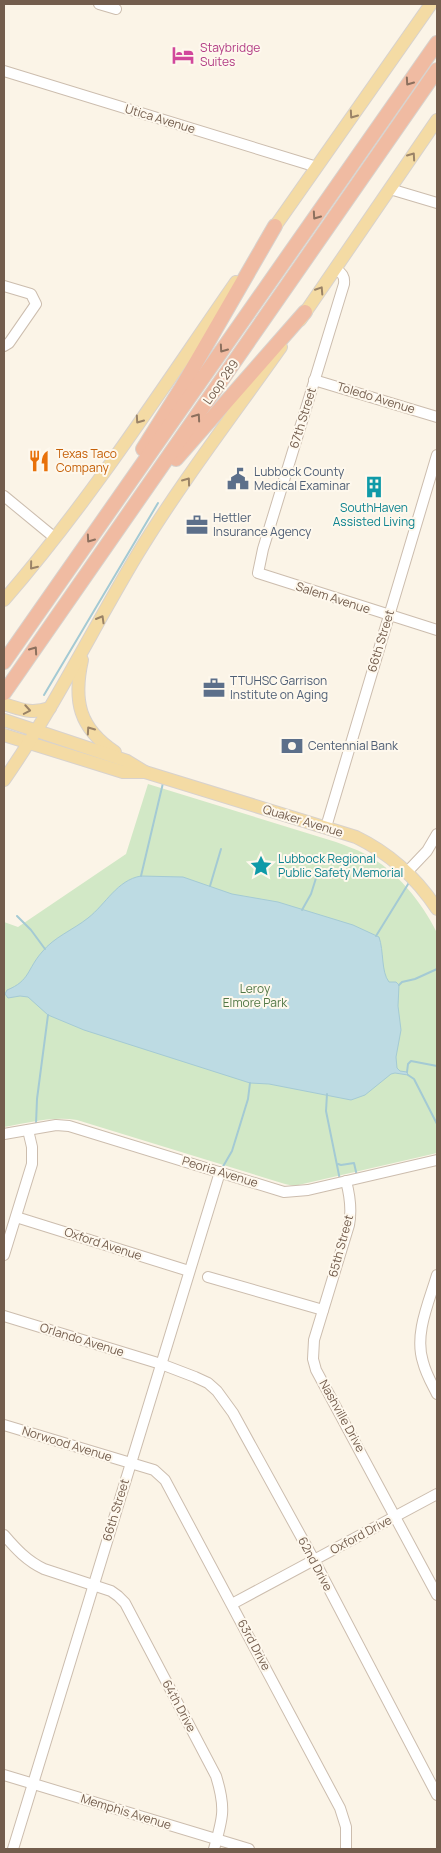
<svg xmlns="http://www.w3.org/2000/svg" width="441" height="1853" font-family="Manrope,sans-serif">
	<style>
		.green { fill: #d2e8c6 }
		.water { fill: #bddbe3; stroke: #a4cad4 }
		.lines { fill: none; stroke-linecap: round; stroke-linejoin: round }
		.stream { stroke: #a4cad4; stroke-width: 2 }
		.minor-casing { stroke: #ccbdae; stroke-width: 12 }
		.major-casing { stroke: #d8d2cd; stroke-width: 14 }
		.highway-casing { stroke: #d8d2cd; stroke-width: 16 }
		.minor { stroke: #fff; stroke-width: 10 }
		.major { stroke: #f4dba4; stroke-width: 12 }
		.highway { stroke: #f0bba2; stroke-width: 14 }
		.oneway { stroke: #8c705e }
		.oneway2 { stroke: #9a8367 }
		.labels { text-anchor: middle; stroke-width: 4; stroke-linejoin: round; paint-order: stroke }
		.hotel-label { font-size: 12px; fill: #b23c85; stroke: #fef8ed; text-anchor: start }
		.street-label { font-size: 12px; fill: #735d4d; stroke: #fef8ed }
		.food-label { font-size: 12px; fill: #c56008; stroke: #fef8ed; text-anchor: start }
		.service-label { font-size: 12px; fill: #4e5e75; stroke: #fef8ed; text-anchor: start }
		.culture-label { font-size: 12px; fill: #0d838f; stroke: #fef8ed }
		.park-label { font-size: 12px; fill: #527846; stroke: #fef8ed }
	</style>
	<rect width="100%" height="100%" fill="#fbf4e7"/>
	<path class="green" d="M 148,784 L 336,842 C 346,846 356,849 365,854 C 397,871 421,901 437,933 L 437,1153 L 294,1186 L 285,1184 L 77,1120 C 52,1116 28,1123 4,1127 L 4,922 L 18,927 L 126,854 Z"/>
	<path class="water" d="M 141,876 L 183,877 L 232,894 L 278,902 L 353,925 L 379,937 C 384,951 381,972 389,982 L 396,982 L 399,985 L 398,1006 L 401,1030 L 396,1057 L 397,1068 L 400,1071 L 407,1072 L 408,1075 L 395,1073 L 391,1074 L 365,1095 L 351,1100 L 269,1084 L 250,1083 L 84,1030 L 48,1015 L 28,997 L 20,996 L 8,998 L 5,994 L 7,990 C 30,981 27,969 42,952 C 54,937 73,930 88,918 C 106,904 117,880 141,876 Z"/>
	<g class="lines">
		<g class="stream">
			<polyline points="44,695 158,503"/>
			<polyline points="141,876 163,783"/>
			<polyline points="210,886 221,849"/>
			<polyline points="302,910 311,894 317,875"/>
			<polyline points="17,916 31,930 45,949"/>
			<polyline points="376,936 410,881"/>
			<polyline points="399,985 402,982 415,979 437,969"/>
			<polyline points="407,1072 408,1064 411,1061 437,1066"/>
			<polyline points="408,1075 414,1079 437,1124"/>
			<polyline points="327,1094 326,1111 340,1180"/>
			<polyline points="36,1124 37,1099 48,1015"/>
			<polyline points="338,1164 341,1165 354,1163 357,1176"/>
			<polyline points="221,1170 232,1151 248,1099 250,1083"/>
		</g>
		<g class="minor-casing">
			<g id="minor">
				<polyline points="99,4 116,9"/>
				<polyline points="4,71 317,167"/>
				<polyline points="390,189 437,203"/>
				<path d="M 335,268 C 341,273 345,275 344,284 L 263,549 L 258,573 L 437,630"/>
				<polyline points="4,286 31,294 36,304 9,343 4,346"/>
				<polyline points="314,380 437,417"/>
				<polyline points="4,496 55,538"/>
				<polyline points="326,827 437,455"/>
				<polyline points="408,871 427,851 437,834"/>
				<polyline points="4,1134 56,1125 69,1126 284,1192 308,1190 437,1160"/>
				<path d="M 346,1181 C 350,1196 352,1210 349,1225 L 314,1340 L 313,1359 L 316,1370 L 437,1595"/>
				<polyline points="16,1217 189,1271"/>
				<polyline points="4,1255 32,1164 32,1147 28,1130"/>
				<path d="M 437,1275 C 429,1302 414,1334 423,1362 C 426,1374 432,1384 437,1394"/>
				<polyline points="208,1277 323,1310"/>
				<polyline points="4,1316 161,1364 195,1377 208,1383 217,1391 233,1413 314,1560 437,1795"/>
				<polyline points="4,1425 154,1470 165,1480 340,1808 346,1827 346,1849"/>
				<path d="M 4,1535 C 16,1549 27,1561 44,1569 L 111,1591 L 118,1596 L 125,1603 L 216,1776 C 226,1808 223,1818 214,1849"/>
				<polyline points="232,1604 437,1494"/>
				<polyline points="4,1775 249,1849"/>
				<polyline points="13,1849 220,1172"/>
			</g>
		</g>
		<g class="major-casing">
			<g id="major">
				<polyline points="269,235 431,4"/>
				<polyline points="300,320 437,120"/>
				<path d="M 4,600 C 90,501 161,390 236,282"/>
				<path d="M 82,660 C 73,701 79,728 115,752"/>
				<path d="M 4,704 C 23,710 31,714 50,708"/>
				<path d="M 4,720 L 127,761 L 145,772 L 356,837 C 391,854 416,877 437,909"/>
				<polyline points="4,735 123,772 145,772"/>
				<path d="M 4,780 C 54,708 92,630 137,555 C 180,484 233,415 281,347"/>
			</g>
		</g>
		<g class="highway-casing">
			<g id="highway">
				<polyline points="143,449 182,387 275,226"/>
				<polyline points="176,459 305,312"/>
				<polyline points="4,662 437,43"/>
				<polyline points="4,693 437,70"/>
			</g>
		</g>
		<use href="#minor" class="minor"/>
		<use href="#major" class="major"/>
		<use href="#highway" class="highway"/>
	</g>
	<defs><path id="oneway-chevron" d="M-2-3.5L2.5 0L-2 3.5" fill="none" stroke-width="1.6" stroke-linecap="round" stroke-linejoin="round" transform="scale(1.25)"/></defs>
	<g class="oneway">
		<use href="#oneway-chevron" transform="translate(409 82) rotate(125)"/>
		<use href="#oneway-chevron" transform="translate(316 216) rotate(125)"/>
		<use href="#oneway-chevron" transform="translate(223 349) rotate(125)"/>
		<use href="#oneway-chevron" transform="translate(197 417) rotate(-55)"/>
		<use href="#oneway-chevron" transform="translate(90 539) rotate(125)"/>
		<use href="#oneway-chevron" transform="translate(34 650) rotate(-55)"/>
	</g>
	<g class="oneway2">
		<use href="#oneway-chevron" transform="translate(353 115) rotate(125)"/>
		<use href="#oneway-chevron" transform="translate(412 156) rotate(-55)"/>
		<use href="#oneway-chevron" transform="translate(320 290) rotate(-57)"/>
		<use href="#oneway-chevron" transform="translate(139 420) rotate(125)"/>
		<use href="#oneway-chevron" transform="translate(187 481) rotate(-54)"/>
		<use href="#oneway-chevron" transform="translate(33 566) rotate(129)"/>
		<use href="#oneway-chevron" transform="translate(101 619) rotate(-60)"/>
		<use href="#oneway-chevron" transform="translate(27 710) rotate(10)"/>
		<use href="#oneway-chevron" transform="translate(90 730) rotate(-125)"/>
	</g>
	<defs>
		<g id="hotel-bare" transform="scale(1.725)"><path d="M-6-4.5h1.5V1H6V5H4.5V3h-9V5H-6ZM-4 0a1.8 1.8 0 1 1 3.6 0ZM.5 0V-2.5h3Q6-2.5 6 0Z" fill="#d1479c" stroke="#fef8ed" stroke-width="2.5" paint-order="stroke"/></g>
		<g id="restaurant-bare" transform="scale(1.725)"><path d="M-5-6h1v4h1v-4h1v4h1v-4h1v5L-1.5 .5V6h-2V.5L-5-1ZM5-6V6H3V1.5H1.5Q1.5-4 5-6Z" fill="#e8710a" stroke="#fef8ed" stroke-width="2.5" paint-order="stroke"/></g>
		<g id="civic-bare" transform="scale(1.725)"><path d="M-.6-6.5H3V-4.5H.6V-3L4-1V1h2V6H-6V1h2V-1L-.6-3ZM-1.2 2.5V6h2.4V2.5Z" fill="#5c6f8a" stroke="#fef8ed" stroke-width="2.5" paint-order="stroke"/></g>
		<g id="building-bare" transform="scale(1.725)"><path d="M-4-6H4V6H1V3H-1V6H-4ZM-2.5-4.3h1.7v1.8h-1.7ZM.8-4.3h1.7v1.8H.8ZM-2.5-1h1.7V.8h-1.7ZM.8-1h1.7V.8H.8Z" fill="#0f9aa8" stroke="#fef8ed" stroke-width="2.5" paint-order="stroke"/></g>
		<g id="office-bare" transform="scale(1.725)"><path d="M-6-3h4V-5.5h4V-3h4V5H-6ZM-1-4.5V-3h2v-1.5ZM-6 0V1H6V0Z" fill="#5c6f8a" stroke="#fef8ed" stroke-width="2.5" paint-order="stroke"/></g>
		<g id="bank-bare" transform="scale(1.725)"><path d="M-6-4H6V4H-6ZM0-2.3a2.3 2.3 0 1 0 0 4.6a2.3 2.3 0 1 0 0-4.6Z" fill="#5c6f8a" stroke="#fef8ed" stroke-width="2.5" paint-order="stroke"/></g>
		<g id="sight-bare" transform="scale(1.725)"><path d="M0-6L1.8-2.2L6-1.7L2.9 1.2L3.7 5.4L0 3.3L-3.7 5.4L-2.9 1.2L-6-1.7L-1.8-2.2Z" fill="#0f9aa8" stroke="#fef8ed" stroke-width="2.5" paint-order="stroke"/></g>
	</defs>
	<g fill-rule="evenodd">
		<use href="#hotel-bare" x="183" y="55"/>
		<use href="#restaurant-bare" x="39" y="461"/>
		<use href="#civic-bare" x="238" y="479"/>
		<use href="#building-bare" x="374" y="487"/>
		<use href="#office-bare" x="197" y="525"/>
		<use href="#office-bare" x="214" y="688"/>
		<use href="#bank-bare" x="292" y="746"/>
		<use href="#sight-bare" x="261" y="866"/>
	</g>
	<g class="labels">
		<g class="hotel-label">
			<text x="200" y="52">Staybridge<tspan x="200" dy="14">Suites</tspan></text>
		</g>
		<g class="street-label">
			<text transform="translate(160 119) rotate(17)" y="4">Utica Avenue</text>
			<text transform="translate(221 382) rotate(-55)" y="4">Loop 289</text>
			<text transform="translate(376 398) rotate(17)" y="4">Toledo Avenue</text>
			<text transform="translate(303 418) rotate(-73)" y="4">67th Street</text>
			<text transform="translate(333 598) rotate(18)" y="4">Salem Avenue</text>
			<text transform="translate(381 641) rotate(-73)" y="4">66th Street</text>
			<text transform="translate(303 821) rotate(17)" y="4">Quaker Avenue</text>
			<text transform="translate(220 1172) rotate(17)" y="4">Peoria Avenue</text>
			<text transform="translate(103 1244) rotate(18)" y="4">Oxford Avenue</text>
			<text transform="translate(341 1246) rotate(-75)" y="4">65th Street</text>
			<text transform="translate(82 1340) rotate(17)" y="4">Orlando Avenue</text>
			<text transform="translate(342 1416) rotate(61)" y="4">Nashville Drive</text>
			<text transform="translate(67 1444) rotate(17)" y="4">Norwood Avenue</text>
			<text transform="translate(116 1510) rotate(-73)" y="4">66th Street</text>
			<text transform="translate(361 1535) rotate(-28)" y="4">Oxford Drive</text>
			<text transform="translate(315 1564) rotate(62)" y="4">62nd Drive</text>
			<text transform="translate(254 1645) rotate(62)" y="4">63rd Drive</text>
			<text transform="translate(179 1706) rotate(62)" y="4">64th Drive</text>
			<text transform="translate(126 1812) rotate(17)" y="4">Memphis Avenue</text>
		</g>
		<g class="food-label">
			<text x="56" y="458">Texas Taco<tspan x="56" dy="14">Company</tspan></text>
		</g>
		<g class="service-label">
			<text x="254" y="476">Lubbock County<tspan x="254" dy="14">Medical Examinar</tspan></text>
			<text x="213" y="522">Hettler<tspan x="213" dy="14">Insurance Agency</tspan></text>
			<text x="230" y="685">TTUHSC Garrison<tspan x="230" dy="14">Institute on Aging</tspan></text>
			<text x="308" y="750">Centennial Bank</text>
		</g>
		<g class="culture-label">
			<text x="374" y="512">SouthHaven<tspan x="374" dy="14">Assisted Living</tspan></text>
			<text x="278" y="863" text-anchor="start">Lubbock Regional<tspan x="278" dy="14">Public Safety Memorial</tspan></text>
		</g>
		<g class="park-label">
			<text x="255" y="993">Leroy<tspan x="255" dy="14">Elmore Park</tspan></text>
		</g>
	</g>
	<rect width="441" height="1853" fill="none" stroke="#735d4d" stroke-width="10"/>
</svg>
